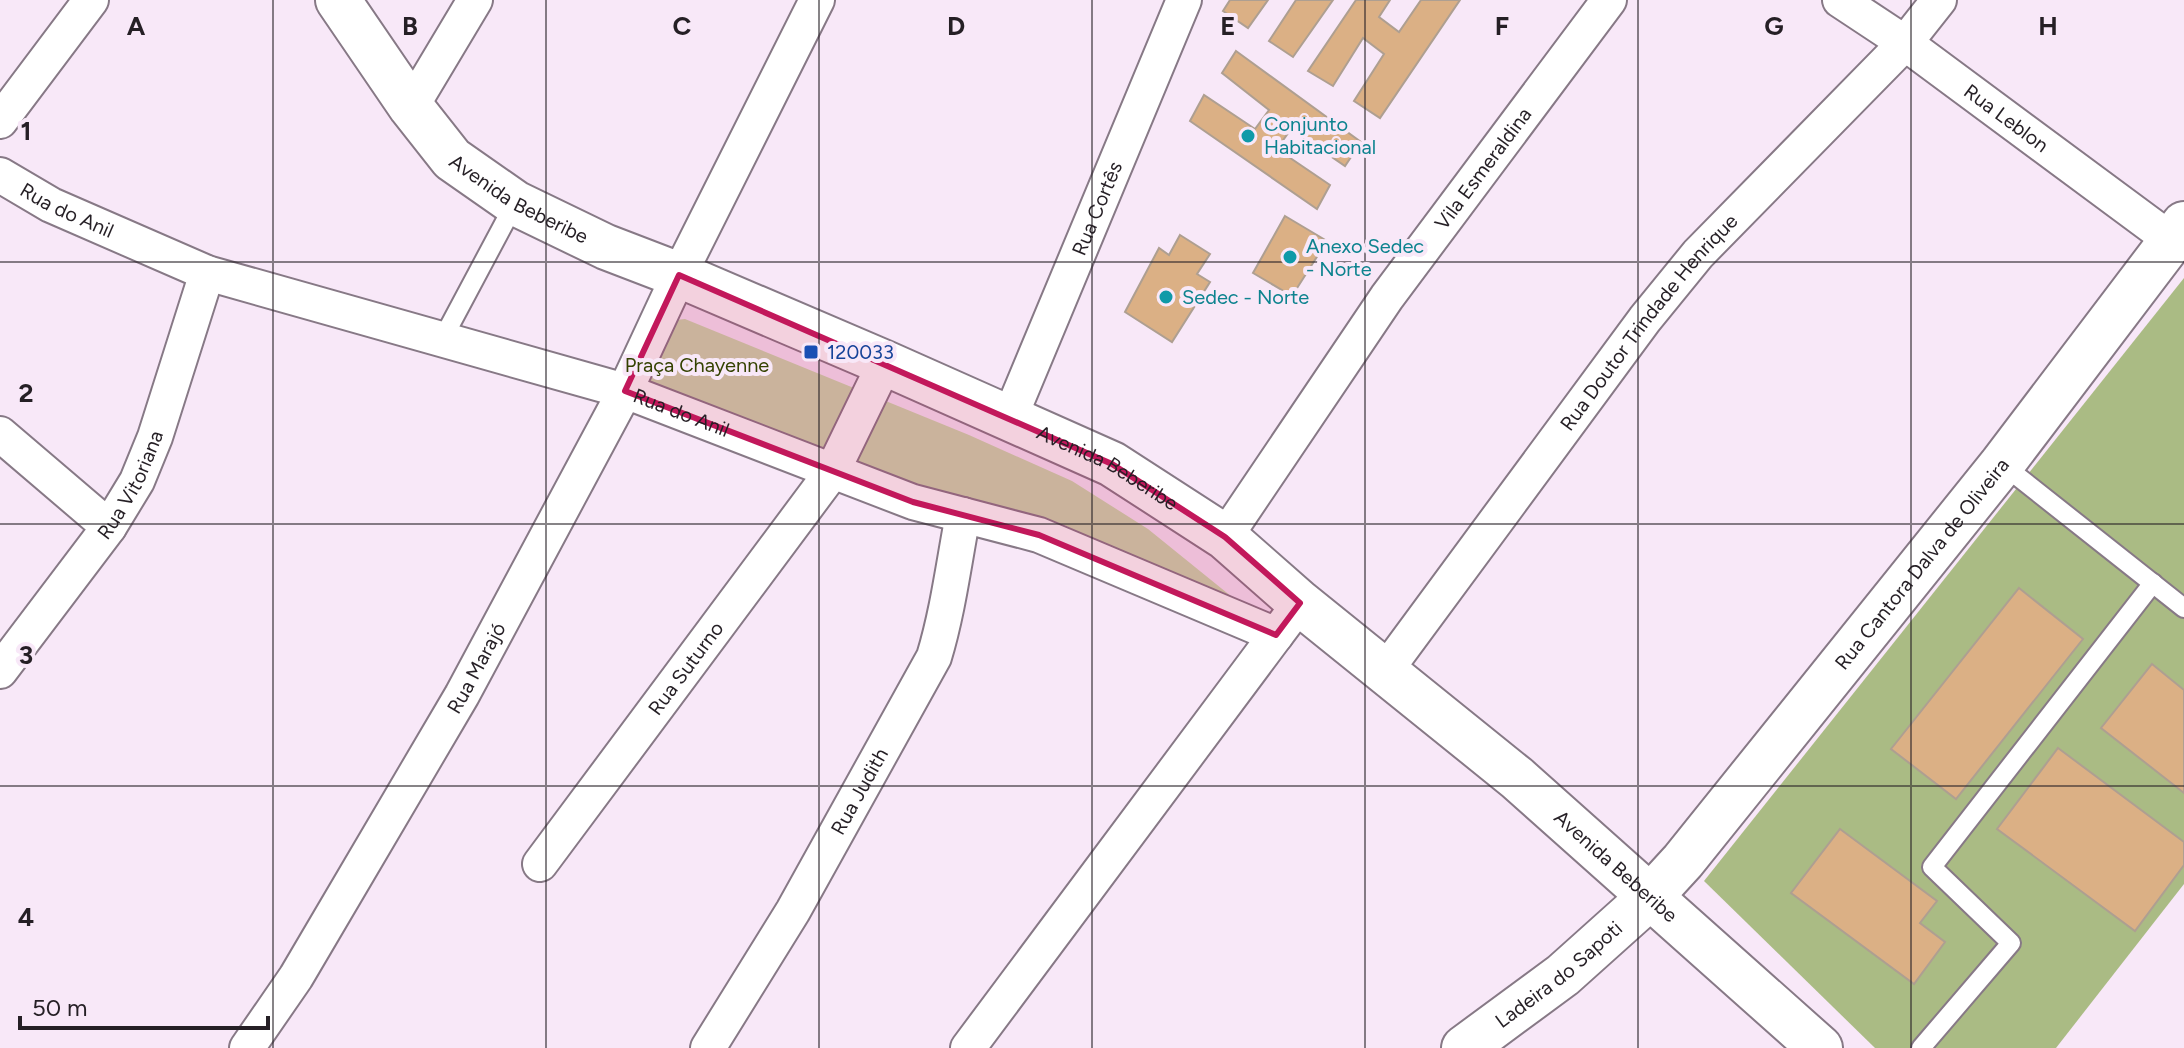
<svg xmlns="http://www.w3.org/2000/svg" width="2184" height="1048" font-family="Figtree,sans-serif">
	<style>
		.green { fill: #ccdaad }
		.forest { fill: #aabb84 }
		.building { fill: #dbb085; stroke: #ae9f91; stroke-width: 2 }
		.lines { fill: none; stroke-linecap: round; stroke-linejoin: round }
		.service-casing { stroke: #877986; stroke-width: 22 }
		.minor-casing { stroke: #877986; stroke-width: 38 }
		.tertiary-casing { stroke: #877986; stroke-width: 48 }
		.secondary-casing { stroke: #877986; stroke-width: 48 }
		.service { stroke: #fff; stroke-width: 18 }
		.minor { stroke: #fff; stroke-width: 34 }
		.tertiary { stroke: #fff; stroke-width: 44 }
		.secondary { stroke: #fff; stroke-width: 44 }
		.marked { fill: #c2185b; fill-opacity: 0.2; stroke: #c2185b; stroke-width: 6; stroke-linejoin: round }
		.grid { fill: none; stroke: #251f25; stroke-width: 2; stroke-opacity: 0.55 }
		.culture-dot { fill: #0f9aa8; stroke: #f8e8f8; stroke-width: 3 }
		.transit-dot { fill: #1a4fb4; stroke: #f8e8f8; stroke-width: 3 }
		.labels { text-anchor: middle; stroke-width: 8; stroke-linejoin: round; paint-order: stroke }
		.street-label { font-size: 20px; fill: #251f25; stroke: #f8e8f8 }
		.culture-label { font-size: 20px; fill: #0d838f; stroke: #f8e8f8; text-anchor: start }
		.transit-label { font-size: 20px; fill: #164399; stroke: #f8e8f8; text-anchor: start }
		.park-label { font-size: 20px; fill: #344200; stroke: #f8e8f8 }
		.grid-label { font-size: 26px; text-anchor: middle; font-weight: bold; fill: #251f25; stroke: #f8e8f8; stroke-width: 8; stroke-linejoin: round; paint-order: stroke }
	</style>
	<rect width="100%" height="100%" fill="#f8e8f8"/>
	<polygon class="green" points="685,319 969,435 1072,481 1148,529 1258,618 1062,524 1028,513 905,484 643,385 676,320"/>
	<polygon class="forest" points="2184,278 2184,884 2056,1048 1875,1048 1704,881"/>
	<g class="building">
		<polygon points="1230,0 1268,0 1248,28 1223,11"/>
		<polygon points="1296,0 1333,0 1293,57 1269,41"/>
		<polygon points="1356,0 1390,0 1379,17 1399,32 1421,0 1460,0 1380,118 1354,101 1384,54 1363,38 1333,86 1308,71"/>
		<polygon points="1236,51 1361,142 1345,166 1291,129 1277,149 1330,185 1317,209 1190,121 1204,95 1255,129 1269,110 1222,73"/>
		<polygon points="1285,216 1327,241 1292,296 1253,273"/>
		<polygon points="1180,235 1210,254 1197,274 1210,282 1172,342 1125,312 1159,248 1169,255"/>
		<polygon points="2019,588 2083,639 1956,799 1891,749"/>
		<polygon points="2152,664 2184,690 2184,793 2101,728"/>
		<polygon points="2058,748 2184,842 2184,865 2135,931 1997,829"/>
		<polygon points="1840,829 1937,901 1920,923 1945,942 1914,984 1791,893"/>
	</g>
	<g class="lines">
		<g class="service-casing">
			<g id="service">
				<polyline points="442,340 515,203"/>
				<polyline points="2002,464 2184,608"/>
				<polyline points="1921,1048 2011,943 1932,867 2153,583"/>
			</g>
		</g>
		<g class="minor-casing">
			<g id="minor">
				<path id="s1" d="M 1840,0 L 1905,43 L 2171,240"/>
				<polyline points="411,107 475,0"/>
				<polyline points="0,121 91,0"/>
				<path id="s2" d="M 0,175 L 51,205 L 207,273 L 625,391 L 913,502 L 1039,535 L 1276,635 L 1300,603"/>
				<path id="s3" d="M 1010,417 L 1184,0"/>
				<polyline points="0,434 109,527"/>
				<path id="s4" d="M 1225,537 L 1387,297 L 1609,0"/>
				<path id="s5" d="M 1386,670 L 1645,319 L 1698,254 L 1905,43 L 1939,0"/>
				<path id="s6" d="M 0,671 L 109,527 L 137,481 L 155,437 L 207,273"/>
				<path id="s7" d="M 540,864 L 832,472 L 885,363"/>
				<path id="s8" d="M 247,1048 L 296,977 L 462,695 L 625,391 L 679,275 L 817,0"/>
				<path id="s9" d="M 708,1048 L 793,911 L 934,657 C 948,611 954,562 963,515"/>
				<polyline points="968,1048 1276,635"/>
			</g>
		</g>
		<g class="tertiary-casing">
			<g id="tertiary">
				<path id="s10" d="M 1464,1048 L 1563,975 L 1650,897 L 1683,861 L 2002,464 L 2184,224"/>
			</g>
		</g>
		<g class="secondary-casing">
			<g id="secondary">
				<path id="s11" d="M 338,0 L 411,107 L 452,159 L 515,203 L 606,247 L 679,275 L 885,363 L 1112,464 L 1225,537 L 1300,603 L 1517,778 L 1820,1048"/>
			</g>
		</g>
		<use href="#service" class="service"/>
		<use href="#minor" class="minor"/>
		<use href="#tertiary" class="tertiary"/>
		<use href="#secondary" class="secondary"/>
	</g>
	<path class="marked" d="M 679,275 L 1112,464 L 1225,537 L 1300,603 L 1276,635 L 1039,535 L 913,502 L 625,391 Z"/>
	<path class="grid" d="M 273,0 L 273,1048M 546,0 L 546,1048M 819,0 L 819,1048M 1092,0 L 1092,1048M 1365,0 L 1365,1048M 1638,0 L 1638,1048M 1911,0 L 1911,1048M 0,262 L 2184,262M 0,524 L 2184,524M 0,786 L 2184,786"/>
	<g class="culture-dot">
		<circle cx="1248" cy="136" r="8"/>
		<circle cx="1290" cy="257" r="8"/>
		<circle cx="1166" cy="297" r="8"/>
	</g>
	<rect class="transit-dot" x="803" y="344" width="16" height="16" rx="4"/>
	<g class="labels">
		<g class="street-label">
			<text dy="7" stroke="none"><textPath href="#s1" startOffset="204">Rua Leblon</textPath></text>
			<text dy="7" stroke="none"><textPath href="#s4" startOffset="450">Vila Esmeraldina</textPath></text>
			<text dy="7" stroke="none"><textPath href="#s11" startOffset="274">Avenida Beberibe</textPath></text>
			<text dy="7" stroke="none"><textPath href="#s3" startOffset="226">Rua Cortês</textPath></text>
			<text dy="7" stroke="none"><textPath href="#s2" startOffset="76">Rua do Anil</textPath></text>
			<text dy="7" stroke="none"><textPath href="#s5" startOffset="436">Rua Doutor Trindade Henrique</textPath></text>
			<text dy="7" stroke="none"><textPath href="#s2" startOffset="724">Rua do Anil</textPath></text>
			<text dy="7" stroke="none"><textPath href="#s11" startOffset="922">Avenida Beberibe</textPath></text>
			<text dy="7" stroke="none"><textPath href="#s6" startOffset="228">Rua Vitoriana</textPath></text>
			<text dy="7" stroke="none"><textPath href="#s10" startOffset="670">Rua Cantora Dalva de Oliveira</textPath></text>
			<text dy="7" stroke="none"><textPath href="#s7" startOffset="244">Rua Suturno</textPath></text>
			<text dy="7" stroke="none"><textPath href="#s8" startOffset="444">Rua Marajó</textPath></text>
			<text dy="7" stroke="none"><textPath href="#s9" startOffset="298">Rua Judith</textPath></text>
			<text dy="7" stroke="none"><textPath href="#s11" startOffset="1570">Avenida Beberibe</textPath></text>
			<text dy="7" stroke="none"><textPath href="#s10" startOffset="120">Ladeira do Sapoti</textPath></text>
		</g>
		<g class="culture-label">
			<text x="1264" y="131">Conjunto<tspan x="1264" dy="23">Habitacional</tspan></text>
			<text x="1306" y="253">Anexo Sedec<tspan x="1306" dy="23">- Norte</tspan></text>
			<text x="1182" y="304">Sedec - Norte</text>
		</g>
		<g class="transit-label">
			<text x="827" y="359">120033</text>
		</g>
		<g class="park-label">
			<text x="697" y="372">Praça Chayenne</text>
		</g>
	</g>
	<g class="grid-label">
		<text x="136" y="35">A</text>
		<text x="410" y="35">B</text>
		<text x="682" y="35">C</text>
		<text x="956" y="35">D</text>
		<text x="1228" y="35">E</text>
		<text x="1502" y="35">F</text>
		<text x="1774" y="35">G</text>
		<text x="2048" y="35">H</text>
		<text x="26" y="140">1</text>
		<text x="26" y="402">2</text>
		<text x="26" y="664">3</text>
		<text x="26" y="926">4</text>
	</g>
	<path d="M20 1016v12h248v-12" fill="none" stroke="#251f25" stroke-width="4"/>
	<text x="32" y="1016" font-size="24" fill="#251f25" stroke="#f8e8f8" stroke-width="6" paint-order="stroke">50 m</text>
</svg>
